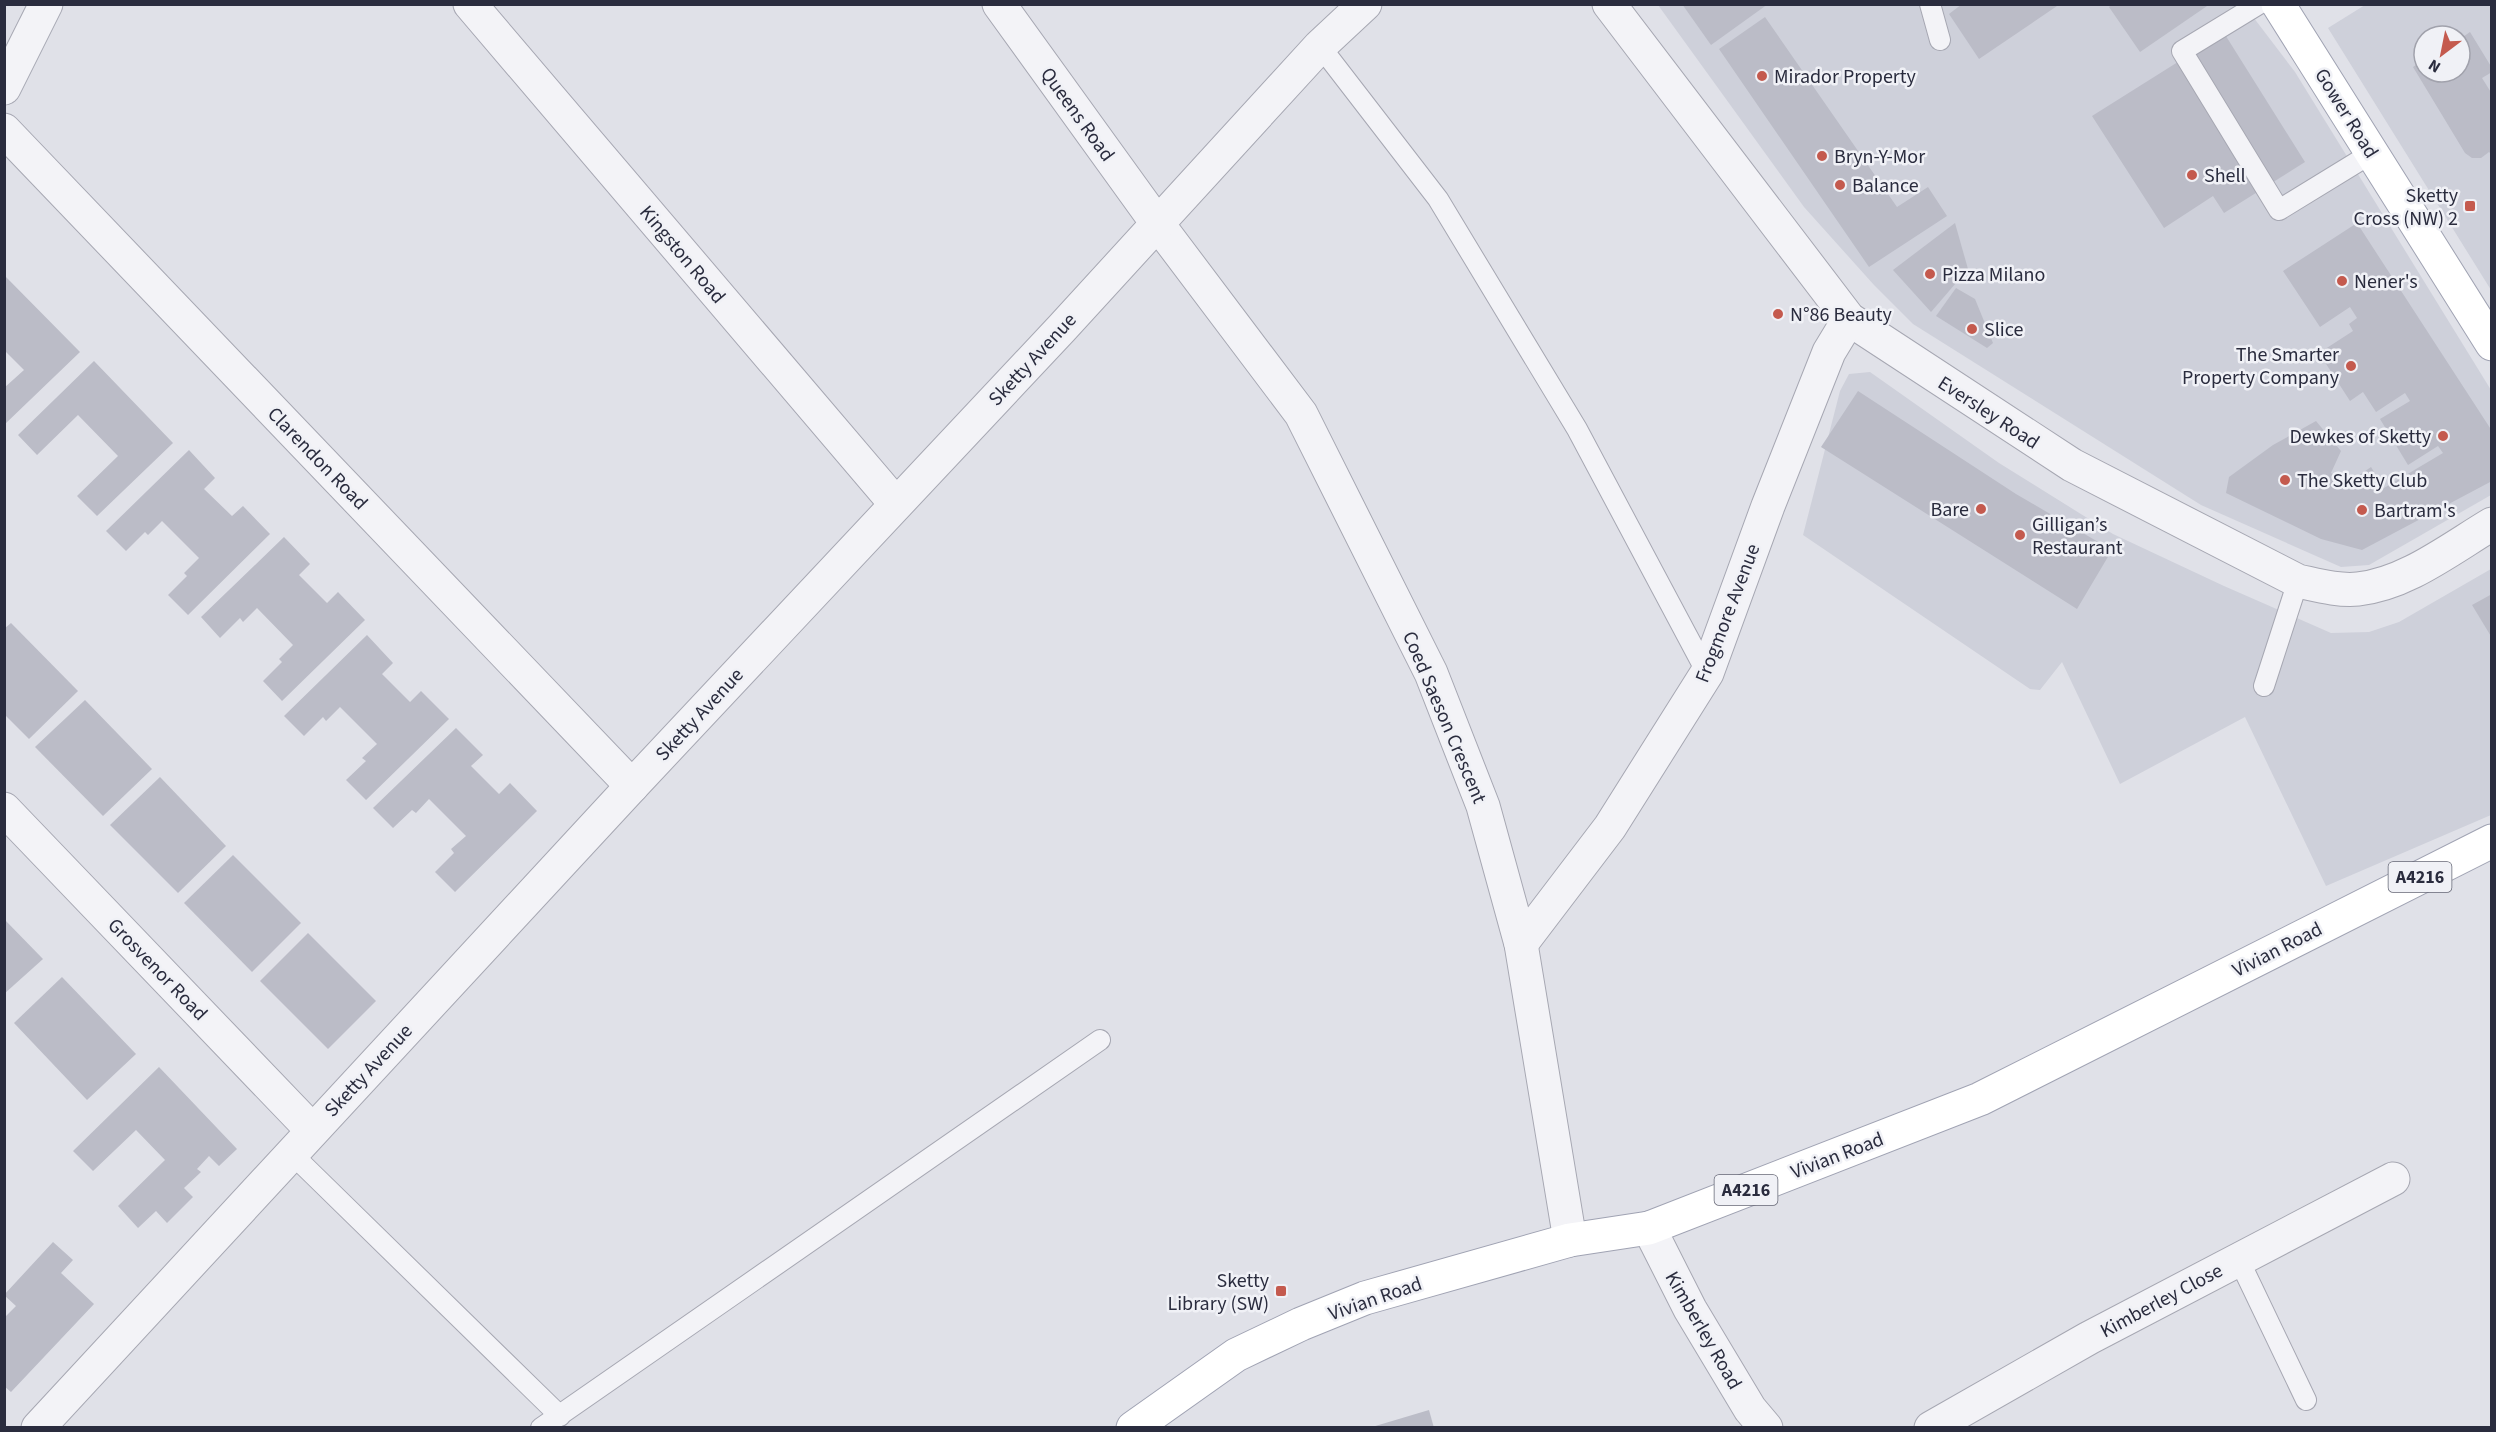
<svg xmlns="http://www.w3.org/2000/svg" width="2496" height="1432" font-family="'Source Sans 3',sans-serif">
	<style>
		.built { fill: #ced0da; fill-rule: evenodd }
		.building { fill: #bbbcc7 }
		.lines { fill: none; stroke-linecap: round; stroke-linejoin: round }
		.lane-casing { stroke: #a6a7b2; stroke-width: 22 }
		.street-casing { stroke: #a6a7b2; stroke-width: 35 }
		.primary-casing { stroke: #a0a3b3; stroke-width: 35 }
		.lane { stroke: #f3f3f7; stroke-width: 20 }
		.street { stroke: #f3f3f7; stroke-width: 33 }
		.primary { stroke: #fff; stroke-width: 33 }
		.poi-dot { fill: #c45a4e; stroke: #f0f1f6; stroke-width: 2 }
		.labels { text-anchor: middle; stroke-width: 5; stroke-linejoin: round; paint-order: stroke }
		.shield { fill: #f0f1f6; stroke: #656775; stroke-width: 1.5 }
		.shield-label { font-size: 18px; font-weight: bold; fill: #2a2c3e }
		.poi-label { font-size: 20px; fill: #2a2c3e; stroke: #f0f1f6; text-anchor: start }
		.street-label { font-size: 20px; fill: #2a2c3e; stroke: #f0f1f6 }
	</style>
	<rect width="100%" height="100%" fill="#e0e1e8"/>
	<g class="built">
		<polygon points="1658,5 2244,5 2295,72 2491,390 2491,495 2369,565 2341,567 2201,505 1913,324 1874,285 1804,207"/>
		<path d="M 2365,5 L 2491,5 L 2491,290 L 2328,28 ZM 2424,36 L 2460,36 L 2460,72 L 2424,72 Z"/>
		<polygon points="1870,372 1999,463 2113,534 2224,586 2331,633 2369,632 2399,622 2491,569 2491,815 2326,886 2245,717 2120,784 2062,662 2040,690 2030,689 1803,535 1840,391 1849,374"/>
	</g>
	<g class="building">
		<polygon points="1682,4 1768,4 1711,45"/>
		<polygon points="1962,4 2060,4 1979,59 1949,14"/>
		<polygon points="2112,4 2210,4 2140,52 2109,7"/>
		<polygon points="1765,17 1897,207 1928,187 1947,216 1869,267 1719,49"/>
		<polygon points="2470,32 2492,68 2492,72 2482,78 2492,94 2492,155 2489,152 2481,158 2472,158 2465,153 2413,67 2424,60 2424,72 2460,72 2460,39"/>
		<polygon points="2224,33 2305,162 2224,213 2213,196 2164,228 2092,116"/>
		<polygon points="1955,223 1968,269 1931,312 1893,270"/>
		<polygon points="2357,223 2492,431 2492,481 2362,550 2321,539 2226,493 2229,477 2273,445 2316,421 2341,451 2331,473 2348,483 2371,467 2384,488 2443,453 2438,446 2408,465 2380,419 2410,401 2405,393 2376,412 2363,392 2350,401 2319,353 2353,331 2349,324 2357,318 2350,307 2320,327 2283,271"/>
		<polygon points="4,275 80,352 4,425 4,388 24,370 4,350"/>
		<polygon points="1956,288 1975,299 1993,343 1987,348 1936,316"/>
		<polygon points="94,361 173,443 97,516 77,496 118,456 78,415 37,455 18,435"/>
		<polygon points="1858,391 2016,494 2112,550 2077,609 1821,447"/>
		<polygon points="189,450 215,478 204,489 232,516 243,506 270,534 188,615 168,595 187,576 184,573 199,558 162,521 148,535 145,532 126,551 106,531"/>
		<polygon points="284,537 310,564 299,575 327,603 338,592 365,620 282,701 263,681 282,662 279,659 293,645 257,608 243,622 240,618 220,638 201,617"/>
		<polygon points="2492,594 2492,638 2472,605"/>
		<polygon points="11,623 78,691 29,739 4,714 4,629"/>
		<polygon points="367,635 393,663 382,674 410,702 421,691 449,719 366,800 346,780 366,761 362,758 377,744 340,707 326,721 323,717 304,736 284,716"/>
		<polygon points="85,700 152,769 103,816 35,747"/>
		<polygon points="456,728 483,755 471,766 499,794 510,783 537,811 455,892 435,872 454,853 451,849 466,836 429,799 416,813 412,810 393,828 373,808"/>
		<polygon points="160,777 226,846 178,893 110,825"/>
		<polygon points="233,855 301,923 252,972 184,903"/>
		<polygon points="4,919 43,959 4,994"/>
		<polygon points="308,933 376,1001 328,1049 260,981"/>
		<polygon points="62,977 136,1054 87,1100 14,1023"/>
		<polygon points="159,1067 237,1149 219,1166 209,1156 197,1169 201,1172 184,1188 193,1197 167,1223 156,1211 138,1228 118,1206 165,1160 136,1130 93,1171 73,1151"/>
		<polygon points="53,1242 73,1260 61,1273 94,1304 11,1392 4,1386 4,1318 16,1306 4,1295"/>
		<polygon points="1429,1410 1434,1428 1372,1428 1372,1427"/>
	</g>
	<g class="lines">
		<g class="lane-casing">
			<g id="lane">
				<polyline points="1930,4 1940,40"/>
				<polyline points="2259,4 2182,51 2279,210 2372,153"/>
				<polyline points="1320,46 1438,199 1577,429 1707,673"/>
				<polyline points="2264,686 2298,581"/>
				<polyline points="291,1153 560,1416"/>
				<polyline points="2239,1260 2306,1400"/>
				<polyline points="541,1428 1100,1040"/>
			</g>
		</g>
		<g class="street-casing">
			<g id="street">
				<polyline points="470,4 895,503"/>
				<polyline points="999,4 1157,223 1301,414 1431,673 1483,806 1521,944 1570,1240"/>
				<path d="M 1609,4 L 1849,319 L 2072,465 L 2298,581 C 2317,585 2338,591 2358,589 C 2406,584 2450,549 2492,524"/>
				<polyline points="4,88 46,4"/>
				<polyline points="4,130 632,786"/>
				<polyline points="4,809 312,1130"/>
				<polyline points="1521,944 1610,827 1707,673 1768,506 1829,352 1849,319"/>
				<polyline points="1649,1228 1690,1309 1750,1409 1766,1428"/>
				<polyline points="38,1428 632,786 1062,328 1320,46 1365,4"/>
				<polyline points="1931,1428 2089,1338 2393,1179"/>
			</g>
		</g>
		<g class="primary-casing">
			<g id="primary">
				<polyline points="2278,4 2492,344"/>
				<polyline points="1133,1428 1236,1355 1301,1324 1365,1298 1570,1240 1649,1228 1980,1099 2492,841"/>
			</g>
		</g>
		<use href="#lane" class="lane"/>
		<use href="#street" class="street"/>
		<use href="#primary" class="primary"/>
	</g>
	<g class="poi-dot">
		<circle cx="1762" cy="76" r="6"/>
		<circle cx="1822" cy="156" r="6"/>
		<circle cx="2192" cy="175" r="6"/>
		<circle cx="1840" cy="185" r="6"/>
		<rect x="2464" y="200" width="12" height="12" rx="3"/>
		<circle cx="1930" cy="274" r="6"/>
		<circle cx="2342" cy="281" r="6"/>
		<circle cx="1778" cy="314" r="6"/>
		<circle cx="1972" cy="329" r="6"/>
		<circle cx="2351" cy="366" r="6"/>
		<circle cx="2443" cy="436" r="6"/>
		<circle cx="2285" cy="480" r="6"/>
		<circle cx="1981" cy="509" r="6"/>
		<circle cx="2362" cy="510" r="6"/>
		<circle cx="2020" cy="535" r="6"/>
		<rect x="1275" y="1285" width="12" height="12" rx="3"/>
	</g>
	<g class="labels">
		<g class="shield">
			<rect x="2388.5" y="862" width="63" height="30" rx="4.5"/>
			<rect x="1714.5" y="1175" width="63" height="30" rx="4.5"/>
		</g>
		<g class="shield-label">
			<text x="2420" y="883">A4216</text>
			<text x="1746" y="1196">A4216</text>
		</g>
		<g class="poi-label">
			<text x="1774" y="83">Mirador Property</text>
			<text x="1834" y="163">Bryn-Y-Mor</text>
			<text x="2204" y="182">Shell</text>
			<text x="1852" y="192">Balance</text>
			<text x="2458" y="202" text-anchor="end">Sketty<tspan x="2458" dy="23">Cross (NW) 2</tspan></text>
			<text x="1942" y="281">Pizza Milano</text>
			<text x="2354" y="288">Nener's</text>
			<text x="1790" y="321">N°86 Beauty</text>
			<text x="1984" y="336">Slice</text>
			<text x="2339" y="361" text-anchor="end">The Smarter<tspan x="2339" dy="23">Property Company</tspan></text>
			<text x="2431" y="443" text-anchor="end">Dewkes of Sketty</text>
			<text x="2297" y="487">The Sketty Club</text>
			<text x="1969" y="516" text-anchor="end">Bare</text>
			<text x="2374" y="517">Bartram's</text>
			<text x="2032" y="531">Gilligan’s<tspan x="2032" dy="23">Restaurant</tspan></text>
			<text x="1269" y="1287" text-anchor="end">Sketty<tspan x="1269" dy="23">Library (SW)</tspan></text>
		</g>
		<g class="street-label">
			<text transform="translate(2347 113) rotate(58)" y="7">Gower Road</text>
			<text transform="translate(1078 114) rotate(54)" y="7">Queens Road</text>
			<text transform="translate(683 254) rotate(50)" y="7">Kingston Road</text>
			<text transform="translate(1032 359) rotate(-47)" y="7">Sketty Avenue</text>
			<text transform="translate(1989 412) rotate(33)" y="7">Eversley Road</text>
			<text transform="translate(318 458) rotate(46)" y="7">Clarendon Road</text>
			<text transform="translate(1727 613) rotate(-69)" y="7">Frogmore Avenue</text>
			<text transform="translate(699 714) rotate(-47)" y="7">Sketty Avenue</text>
			<text transform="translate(1445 717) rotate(67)" y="7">Coed Saeson Crescent</text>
			<text transform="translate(2277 949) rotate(-27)" y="7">Vivian Road</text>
			<text transform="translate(158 969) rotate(46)" y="7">Grosvenor Road</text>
			<text transform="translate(368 1070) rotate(-47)" y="7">Sketty Avenue</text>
			<text transform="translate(1837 1155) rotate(-21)" y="7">Vivian Road</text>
			<text transform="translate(1375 1298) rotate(-19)" y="7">Vivian Road</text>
			<text transform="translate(2161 1300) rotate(-28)" y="7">Kimberley Close</text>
			<text transform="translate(1704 1330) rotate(60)" y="7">Kimberley Road</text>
		</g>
	</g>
	<rect width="2496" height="1432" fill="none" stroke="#2a2c3e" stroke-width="12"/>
	<g transform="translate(2442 54) rotate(212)"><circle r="28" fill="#f0f1f6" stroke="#a1a2ac" stroke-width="1.5"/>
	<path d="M0-4.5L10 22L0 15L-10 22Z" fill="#c45a4e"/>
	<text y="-9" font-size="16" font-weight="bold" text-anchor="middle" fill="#2a2c3e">N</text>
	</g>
</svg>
